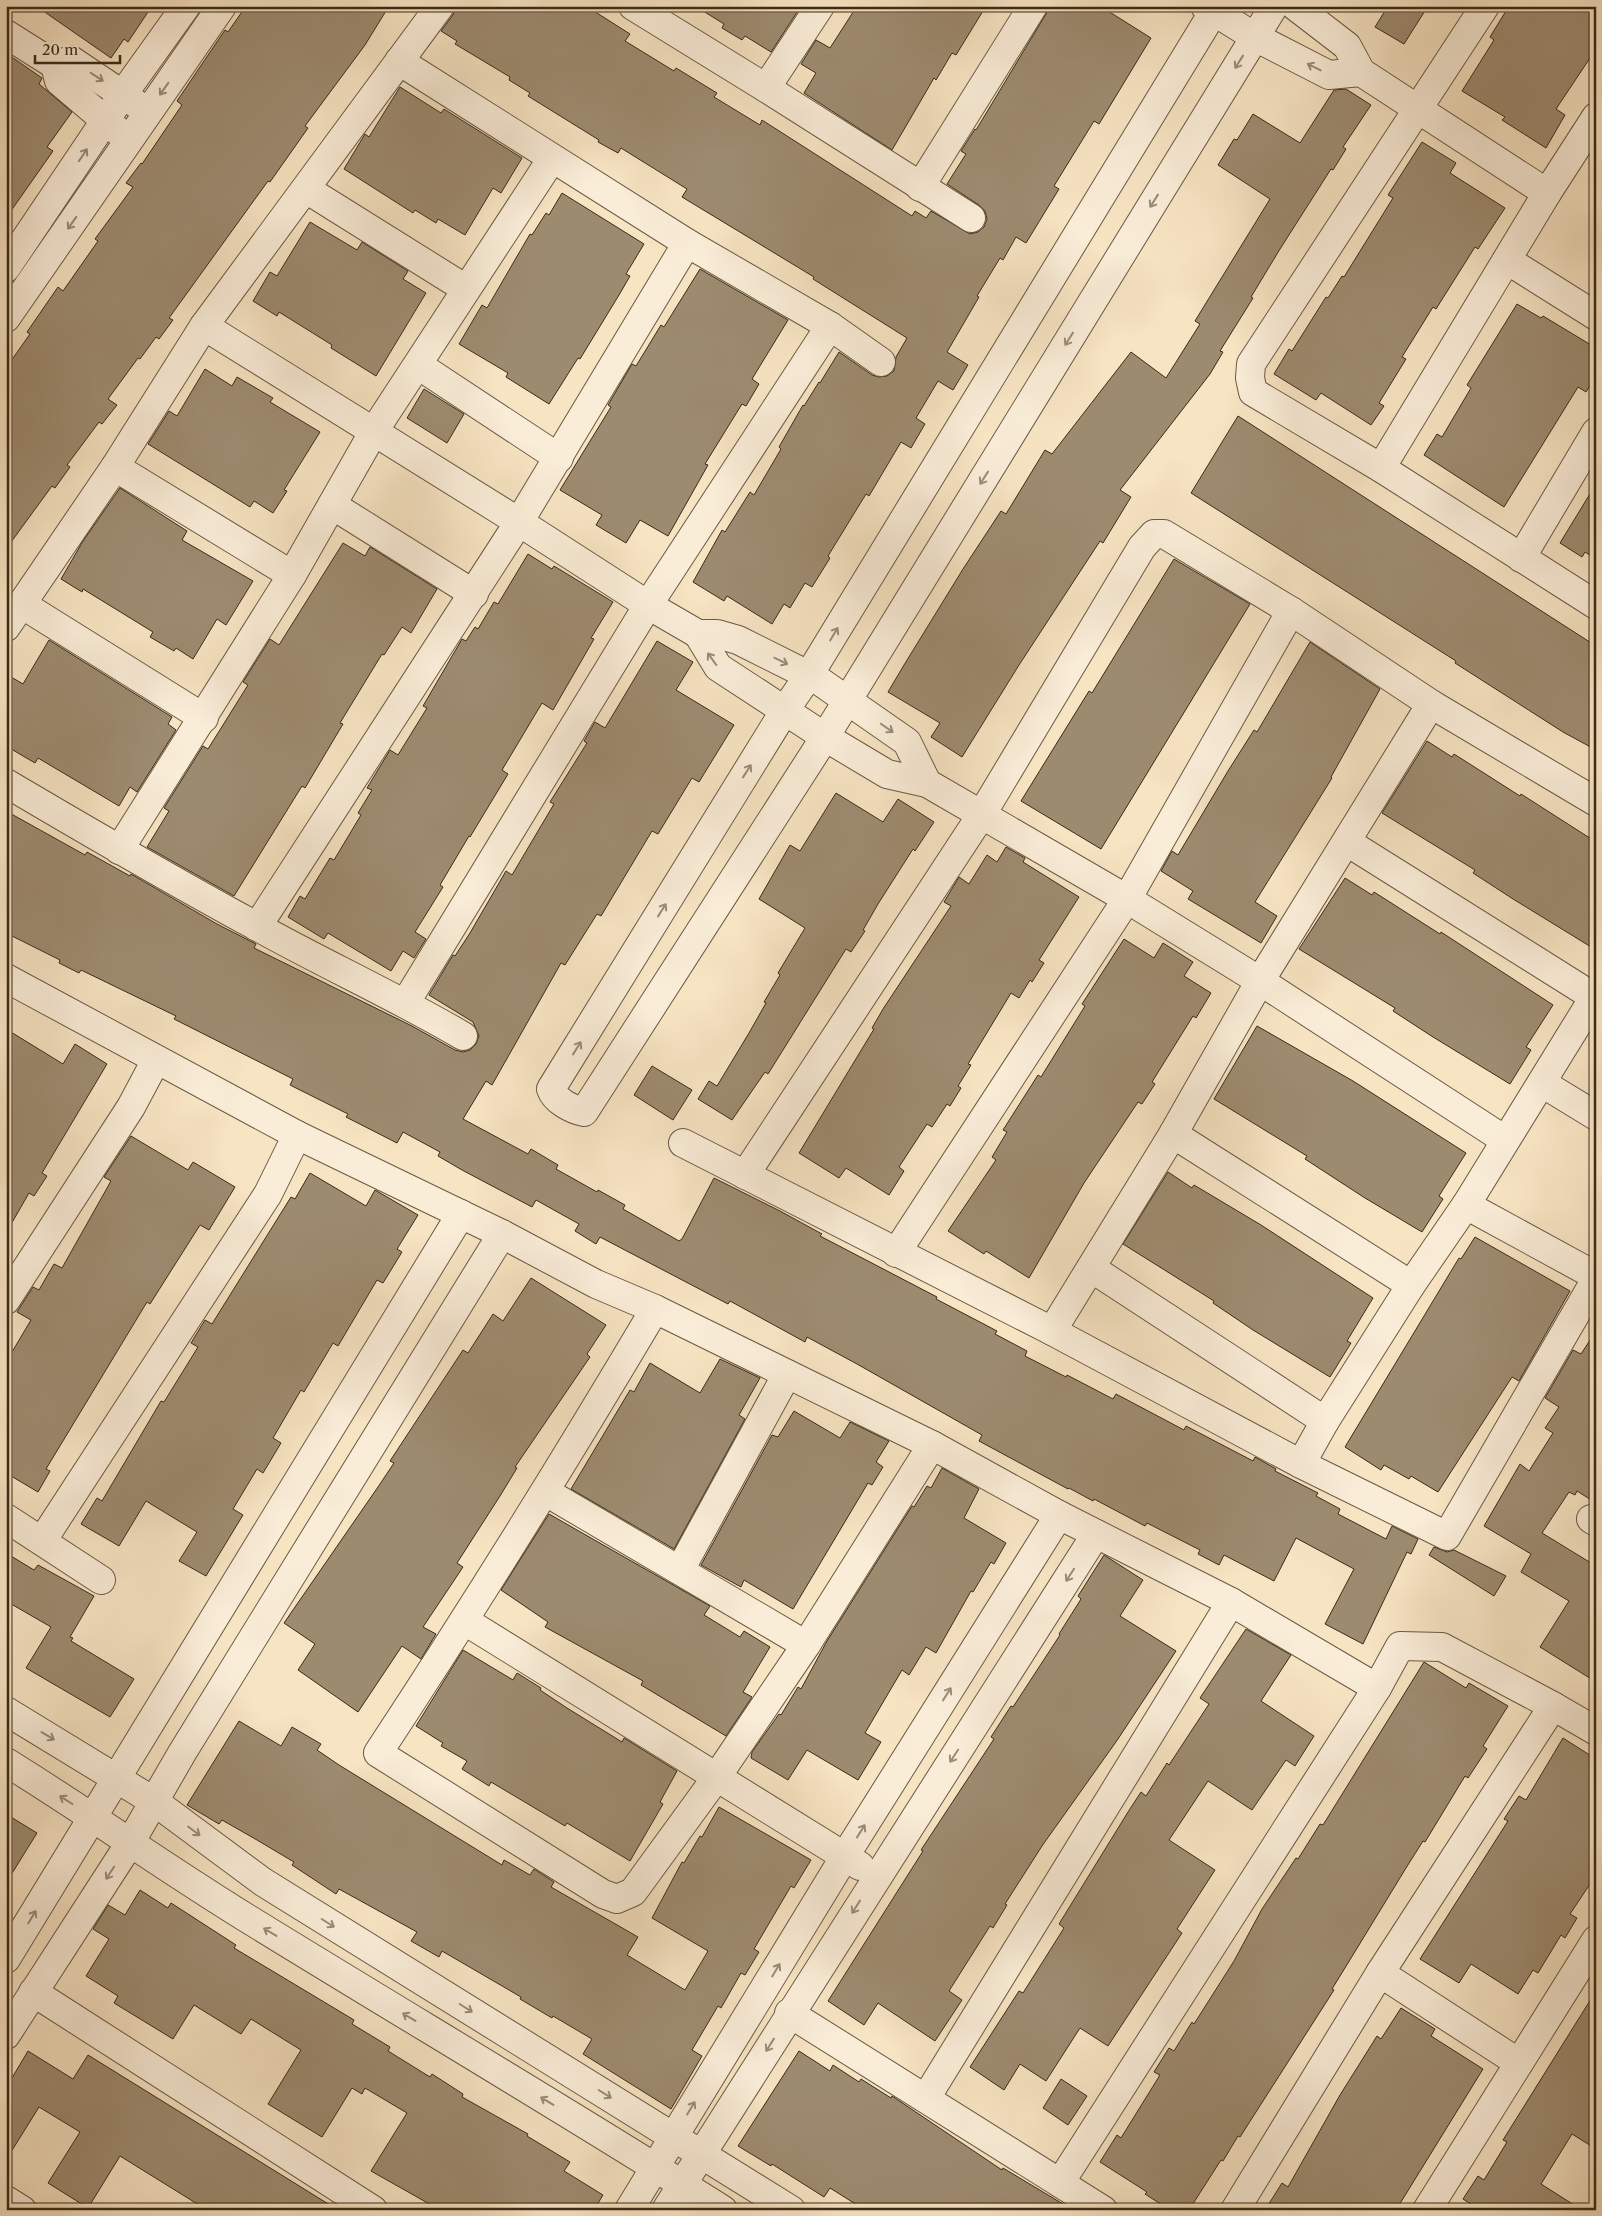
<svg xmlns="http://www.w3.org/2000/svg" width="1602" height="2216" font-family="'Libre Caslon Text',serif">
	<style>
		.building { fill: #9d8b70; stroke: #3b2b17 }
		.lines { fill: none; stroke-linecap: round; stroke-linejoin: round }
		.street-casing { stroke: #6a5942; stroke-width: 30 }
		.street { stroke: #faedd8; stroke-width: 28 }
		.oneway { stroke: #9a8c78 }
	</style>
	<rect width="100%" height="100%" fill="#f7e4c3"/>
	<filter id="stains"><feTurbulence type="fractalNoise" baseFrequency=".004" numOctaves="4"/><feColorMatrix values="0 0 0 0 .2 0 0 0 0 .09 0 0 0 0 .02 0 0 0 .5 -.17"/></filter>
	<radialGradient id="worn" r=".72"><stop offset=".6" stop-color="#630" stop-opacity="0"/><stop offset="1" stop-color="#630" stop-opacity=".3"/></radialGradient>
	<g class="building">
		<polygon points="36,6 152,6 128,42 124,39 111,58"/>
		<polygon points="246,6 389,6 365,45 305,126 308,128 270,182 268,181 169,318 173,320 159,339 156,337 140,359 138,358 108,399 117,405 102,424 99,422 67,465 70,467 55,488 52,486 6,549 6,368 30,334 27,332 58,287 63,291 98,241 95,239 133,187 126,183 141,163 142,164 182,105 177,101 225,30 228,32"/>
		<polygon points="455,6 586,6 630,34 625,41 674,71 676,68 717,93 714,97 760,125 762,120 912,216 915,211 926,218 931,211 970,234 978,232 984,227 987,219 985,211 979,205 947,184 966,154 961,151 975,129 976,130 1046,14 1049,6 1100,6 1151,38 1099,124 1094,121 1054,186 1059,189 1026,243 1016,237 1003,260 1000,258 977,296 979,297 947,352 968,365 953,390 938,381 916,418 925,424 911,448 901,442 869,496 866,494 828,556 830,558 812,587 805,583 790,608 784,604 772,624 727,596 724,601 693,582 722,530 725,532 750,492 754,495 781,449 779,447 803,405 804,406 819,382 820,383 839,352 872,375 879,377 887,376 894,371 896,357 907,338 813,279 814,277 682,197 687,189 621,148 618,153 598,142 599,140 528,96 530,93 509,80 510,77 455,44 457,41 441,31 453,15"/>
		<polygon points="695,6 801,6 771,52 745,36 742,40 722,28 724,24"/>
		<polygon points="857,6 986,6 956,55 952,53 936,80 934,78 892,150 804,93 816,73 801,64 816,40 830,48"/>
		<polygon points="1388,6 1428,6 1404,44 1375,27"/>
		<polygon points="1509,6 1596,6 1596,49 1556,109 1565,115 1546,148 1502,120 1505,117 1462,91 1494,40 1490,37"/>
		<polygon points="6,53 42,78 39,84 72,112 47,147 53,151 6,218"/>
		<polygon points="400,87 441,113 444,109 522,158 501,193 493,188 465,235 438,219 436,223 415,210 413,213 344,169 365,134 369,137"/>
		<polygon points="1346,89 1371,105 1343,147 1346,149 1333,170 1331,169 1280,249 1251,297 1253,298 1220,351 1223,352 1210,374 1120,490 1131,497 1103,543 1100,541 1019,665 962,757 931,737 940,723 888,692 904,665 963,569 1001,511 1006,514 1045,450 1052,454 1131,352 1166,378 1200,324 1195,321 1270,199 1218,165 1234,139 1237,140 1253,114 1300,143 1334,90"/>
		<polygon points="1422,142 1456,163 1450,173 1505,208 1478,249 1475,247 1436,309 1433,307 1402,357 1406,359 1379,403 1384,406 1371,425 1321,393 1316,400 1274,374 1289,349 1292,351 1326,297 1328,298 1342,276 1344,277 1393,198 1388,195"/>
		<polygon points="562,193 644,244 626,274 630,276 619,295 580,359 578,358 549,404 506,377 508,373 459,344 482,305 487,308 530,234 532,235 546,213 549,215"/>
		<polygon points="310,222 357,250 362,242 408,271 403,279 426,293 376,376 331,348 332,345 279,312 277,316 253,301 270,272 277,276"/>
		<polygon points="700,269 788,320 752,379 759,384 746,406 742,404 705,464 708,465 668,536 640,520 626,543 596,525 602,515 560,490 611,407 608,405 632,364 636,366 661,325 664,327"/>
		<polygon points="1517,304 1541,318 1543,316 1596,348 1596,376 1586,392 1578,387 1504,507 1424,455 1437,434 1442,437 1471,388 1467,385"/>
		<polygon points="205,369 232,386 237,377 273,398 270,402 320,432 284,490 287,491 273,513 254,501 250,507 148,444 169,411 177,416"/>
		<polygon points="424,389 464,414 447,443 407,418"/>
		<polygon points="1238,416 1596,646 1596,750 1563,732 1455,663 1456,661 1191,493"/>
		<polygon points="1596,484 1596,559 1585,552 1582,557 1560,543"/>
		<polygon points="120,488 187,531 182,540 253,581 226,625 217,619 193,659 176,648 174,651 150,637 153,632 83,589 82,592 61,579 83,541"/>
		<polygon points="343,543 365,556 370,547 437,589 411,633 402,627 384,655 382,654 340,723 343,724 305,788 302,786 234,896 147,847 169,811 164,808 203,746 208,749 248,685 243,682 270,639 279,645"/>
		<polygon points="528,554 552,569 554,566 613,602 591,638 594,639 553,710 542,703 502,770 508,774 470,837 469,836 440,885 443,887 415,932 426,939 414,958 403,951 391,971 328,933 324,939 288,917 300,896 305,899 330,858 334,860 361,815 358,813 372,790 367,788 390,750 398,755 427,708 423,706 462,639 466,641 475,627 478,629 494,602 498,604"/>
		<polygon points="1174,559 1250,604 1101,849 1021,801 1089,691 1092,693"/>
		<polygon points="49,640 172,717 168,724 176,730 137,792 130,787 119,806 38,758 35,763 6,746 6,674 23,684"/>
		<polygon points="657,641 693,662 676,690 734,725 699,782 692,778 658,834 652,831 601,916 597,914 565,965 561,963 492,1085 486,1081 463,1119 528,1154 531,1149 558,1165 556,1169 597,1192 598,1190 625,1205 623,1209 679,1241 682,1239 714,1178 780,1211 822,1234 820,1236 937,1297 936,1299 997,1331 995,1334 1027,1351 1025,1356 1066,1377 1067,1375 1113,1399 1116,1394 1184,1430 1186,1426 1253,1461 1255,1457 1276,1469 1275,1471 1318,1493 1316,1496 1340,1509 1338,1514 1386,1539 1392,1526 1418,1539 1411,1554 1407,1552 1363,1644 1325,1624 1354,1569 1296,1538 1274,1581 1224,1555 1219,1565 1198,1554 1200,1550 1147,1523 1145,1526 1094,1499 1093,1501 1069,1488 1068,1489 979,1441 982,1435 857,1364 807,1337 805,1342 730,1301 728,1304 600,1237 596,1244 575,1231 579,1224 536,1200 532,1207 462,1170 438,1156 440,1152 403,1132 397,1143 346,1117 348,1114 290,1085 293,1079 174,1019 176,1016 81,970 79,973 59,963 60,960 6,933 6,811 85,855 87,852 130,876 131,874 217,924 256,944 254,948 412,1026 455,1050 463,1052 470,1050 476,1044 479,1036 473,1022 429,995 453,955 455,956 470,933 506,871 512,875 554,804 550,802 587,743 584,741 595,722 605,728"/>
		<polygon points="1310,642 1380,689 1331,777 1332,778 1255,902 1277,916 1261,943 1188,899 1193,891 1161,871 1172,851 1178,855 1228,771 1254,730 1257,732"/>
		<polygon points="1427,741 1452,757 1454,754 1520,796 1521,794 1596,842 1596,950 1513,899 1473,873 1475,870 1382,813"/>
		<polygon points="836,793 883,822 898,799 934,822 915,851 913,849 878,904 863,930 865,931 851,952 846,949 768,1074 765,1072 732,1120 698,1099 709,1081 717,1086 749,1033 766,1003 764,1002 780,975 778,973 805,928 759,899 790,845 800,851"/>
		<polygon points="1006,847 1025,858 1023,862 1079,897 1039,960 1044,963 1032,982 1030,980 1019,998 1011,993 968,1064 971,1065 958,1086 961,1088 950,1106 947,1104 932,1127 927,1124 899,1167 904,1171 889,1195 846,1168 839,1178 799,1153 874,1029 872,1028 883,1009 951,906 944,902 959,877 969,884 987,855 997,862"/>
		<polygon points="1345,878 1372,895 1374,892 1440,934 1441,932 1553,1005 1526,1047 1531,1050 1510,1084 1433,1037 1393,1011 1395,1008 1299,949"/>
		<polygon points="1124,939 1154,958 1163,943 1193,962 1184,976 1211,993 1196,1018 1193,1016 1152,1082 1155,1084 1142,1104 1138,1102 1084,1183 1029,1278 986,1251 984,1254 948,1231 996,1160 992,1157 1007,1132 1003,1130 1038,1075 1041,1077 1085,1006 1082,1004"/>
		<polygon points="1257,1026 1353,1081 1466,1153 1439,1196 1443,1199 1422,1232 1365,1198 1305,1159 1307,1156 1214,1099"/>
		<polygon points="6,1029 63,1064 75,1044 107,1064 42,1173 47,1176 34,1196 29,1193 6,1233"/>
		<polygon points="652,1066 692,1090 673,1120 634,1095"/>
		<polygon points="131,1136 188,1170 193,1162 235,1187 209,1230 200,1225 150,1304 147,1302 46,1469 50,1471 38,1492 6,1473 6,1362 31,1320 17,1312 33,1287 39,1290 54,1264 62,1268 111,1181 104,1177"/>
		<polygon points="1168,1172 1192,1188 1194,1185 1261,1225 1373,1298 1347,1341 1351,1343 1330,1377 1253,1330 1213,1303 1214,1301 1123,1244"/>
		<polygon points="310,1173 366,1206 375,1190 418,1215 397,1249 402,1252 383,1283 377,1280 338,1346 333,1343 304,1392 301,1390 273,1438 281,1443 263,1473 257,1469 233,1509 243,1515 206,1576 179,1561 197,1532 146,1501 119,1546 81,1524 97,1498 102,1501 161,1401 164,1402 198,1347 191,1343 205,1320 212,1324 291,1197 295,1199"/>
		<polygon points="1475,1237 1570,1291 1519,1381 1512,1377 1438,1492 1411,1476 1409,1479 1384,1465 1381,1470 1345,1447 1459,1258 1461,1259"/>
		<polygon points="531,1278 606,1325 587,1354 590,1357 515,1467 517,1468 500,1496 457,1563 463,1567 423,1627 436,1634 421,1659 402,1646 358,1712 298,1670 315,1644 284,1623 378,1487 394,1463 390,1461 463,1350 468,1353 493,1314 503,1321"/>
		<polygon points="1596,1331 1596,1503 1577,1491 1575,1495 1569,1492 1542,1533 1596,1566 1596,1682 1540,1647 1569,1601 1521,1572 1531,1554 1484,1526 1520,1464 1529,1471 1553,1433 1545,1428 1559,1407 1545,1398 1573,1350 1581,1354"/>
		<polygon points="720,1359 760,1378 739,1415 745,1419 674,1549 571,1489 630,1390 634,1392 650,1363 700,1393"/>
		<polygon points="794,1411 840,1438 850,1422 889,1441 876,1462 883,1467 872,1485 868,1483 793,1609 744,1580 741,1587 701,1565 772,1435 778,1437"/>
		<polygon points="942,1468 979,1489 964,1518 1006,1543 994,1564 991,1562 973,1592 971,1591 936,1653 926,1647 909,1675 902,1670 865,1733 881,1742 858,1780 807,1750 788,1780 751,1758 752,1752 779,1714 781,1715 798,1687 801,1689 827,1641 912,1506 914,1507 927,1486 931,1488"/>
		<polygon points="549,1514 710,1606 704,1615 740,1637 744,1631 770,1647 743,1692 752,1697 726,1736 641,1685 643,1681 545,1627 548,1622 501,1590"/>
		<polygon points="1434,1547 1447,1552 1454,1550 1506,1576 1494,1596 1429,1555"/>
		<polygon points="6,1553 34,1570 38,1565 94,1596 70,1637 73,1638 71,1641 134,1679 110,1717 26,1668 51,1627 6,1601"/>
		<polygon points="1104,1555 1143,1580 1120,1616 1176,1651 1118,1739 1042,1846 1005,1904 1007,1905 993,1928 990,1926 949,1991 962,2000 935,2041 878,2003 864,2025 828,2001 923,1851 921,1850 994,1739 991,1737 1011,1706 1013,1707 1060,1635 1059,1634 1081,1599 1078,1596"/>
		<polygon points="1246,1629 1291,1655 1261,1701 1314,1736 1295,1766 1286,1760 1252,1810 1208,1781 1169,1840 1215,1870 1177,1929 1182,1933 1108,2046 1080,2028 1046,2081 1020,2064 1004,2090 970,2067 1019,1991 1023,1993 1064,1928 1059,1924 1128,1812 1141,1792 1146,1796 1167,1763 1169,1765 1209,1704 1200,1698"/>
		<polygon points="463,1650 513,1680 517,1673 541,1688 540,1690 567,1708 622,1742 624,1738 677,1771 660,1802 663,1804 630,1861 567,1823 565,1826 491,1782 489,1786 462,1769 467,1761 441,1746 443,1743 416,1726"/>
		<polygon points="1424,1662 1466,1688 1469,1683 1508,1706 1483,1746 1487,1749 1468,1778 1465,1776 1425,1842 1423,1841 1406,1868 1348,1963 1332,1989 1334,1990 1240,2137 1238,2136 1223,2161 1221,2160 1189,2210 1170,2210 1145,2194 1147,2192 1100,2162 1117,2135 1121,2138 1160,2075 1154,2072 1169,2048 1174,2051 1192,2022 1194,2024 1234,1961 1262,1909 1296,1858 1298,1859 1320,1824 1323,1825"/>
		<polygon points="239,1721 281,1746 292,1727 321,1744 317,1750 339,1765 502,1865 504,1860 530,1875 534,1869 554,1882 551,1887 638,1937 627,1955 685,1990 708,1951 652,1918 682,1862 684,1863 700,1836 702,1837 719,1807 811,1860 794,1888 791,1886 754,1949 759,1952 745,1975 741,1973 721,2008 718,2006 692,2050 702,2056 671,2109 583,2054 592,2039 553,2016 552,2018 520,1999 521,1997 442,1951 439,1957 411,1941 417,1932 339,1889 336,1894 292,1865 294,1862 257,1840 222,1820 219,1824 187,1805"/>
		<polygon points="1563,1738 1596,1759 1596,1875 1570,1914 1577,1918 1565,1938 1561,1935 1538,1973 1533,1970 1518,1994 1471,1964 1459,1983 1420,1959 1508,1821 1504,1819 1519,1796 1526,1800"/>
		<polygon points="6,1814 37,1833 6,1883"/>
		<polygon points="140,1890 168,1908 171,1903 236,1945 234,1948 354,2020 352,2024 390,2047 388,2051 430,2077 432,2074 463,2094 462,2097 528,2134 527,2136 570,2162 564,2171 603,2195 594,2210 440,2210 371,2171 407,2113 365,2088 362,2094 352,2088 322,2137 268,2104 301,2050 251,2019 241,2034 194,2005 173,2039 114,2003 118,1996 86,1976 109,1939 93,1929 108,1905 125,1915"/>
		<polygon points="1596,1991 1596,2149 1572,2134 1541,2184 1582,2210 1480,2210 1463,2199 1478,2176 1484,2180 1507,2142 1503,2140"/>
		<polygon points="1401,2008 1435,2029 1431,2036 1483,2069 1396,2210 1265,2210 1282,2183 1288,2187 1340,2095 1377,2036 1381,2039"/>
		<polygon points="28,2051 73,2079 88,2055 338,2210 207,2210 120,2156 88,2208 48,2183 80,2132 39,2107 6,2160 6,2088"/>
		<polygon points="799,2051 830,2071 833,2065 859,2082 861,2079 891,2098 892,2096 1002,2170 1003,2168 1073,2210 865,2210 830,2188 824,2197 772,2164 771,2166 738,2146"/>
		<polygon points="1061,2079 1087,2096 1068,2125 1043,2108"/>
	</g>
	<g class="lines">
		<g class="street-casing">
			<g id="street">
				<polyline points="633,6 766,88 971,218"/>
				<polyline points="1205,6 1255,37 1329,75 1361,72"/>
				<path d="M 1217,6 L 809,675 L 785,710 L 551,1089 C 555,1101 573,1110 584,1112 L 825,737 L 1274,6"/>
				<polyline points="1295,6 1347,46 1361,72 1547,193"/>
				<polyline points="1485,6 1251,364 1250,378 1253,392 1381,468 1596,605"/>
				<polyline points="6,34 55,65 59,81 119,132"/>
				<polyline points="399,61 687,243 830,326 881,362"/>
				<polyline points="55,65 71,60 138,105"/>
				<polyline points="766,88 820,6"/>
				<polyline points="920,187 1033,6"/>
				<polyline points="306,189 466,289"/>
				<polyline points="1507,260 1596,316"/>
				<polyline points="6,268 123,94 186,6"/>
				<polyline points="6,318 222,6"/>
				<polyline points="204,326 519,522 648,605 698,634 717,634 738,640 818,680 907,742 927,783"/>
				<polyline points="418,365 559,458"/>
				<polyline points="115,467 292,575"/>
				<polyline points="1381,468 1547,193 1596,117"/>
				<polyline points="332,505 474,594"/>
				<polyline points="1521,558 1596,432"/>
				<polyline points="23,605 204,718"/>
				<polyline points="6,627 115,467 204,326 440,6"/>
				<polyline points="698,634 718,667 825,737 887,774 927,783 1127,899 1260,981 1505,1140"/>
				<path d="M 6,783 C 89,832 171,880 256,926 C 324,964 395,996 463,1036"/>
				<polyline points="1347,842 1594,997"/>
				<polyline points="119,850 292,575 374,431 551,160"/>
				<polyline points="257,927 519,522 687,243"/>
				<polyline points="6,978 297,1135 502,1234 596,1284 655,1309 932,1445 1059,1515 1231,1602 1377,1688"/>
				<polyline points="406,1002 648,605 830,326"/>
				<polyline points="1542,1083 1596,1116"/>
				<polyline points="1173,1134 1411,1285"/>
				<polyline points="683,1143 1052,1331 1301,1464 1447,1536 1596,1279"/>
				<polyline points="745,1175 982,814 1142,547 1154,534 1164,534 1291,611 1431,704 1596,802"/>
				<polyline points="1466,1205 1596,1276"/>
				<polyline points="896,1253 1127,899 1291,611"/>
				<polyline points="1091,1268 1325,1421"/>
				<polyline points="6,1300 131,1107 156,1060"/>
				<path d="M 655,1309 C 566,1459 474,1607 378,1753 L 603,1894 L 617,1899 L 633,1892 L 716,1778 L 806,1645 L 932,1445"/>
				<polyline points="1052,1331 1173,1134 1260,981 1431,704"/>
				<polyline points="1301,1464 1325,1421 1411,1285 1466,1205 1596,994"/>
				<polyline points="546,1492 806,1645"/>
				<polyline points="6,1518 101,1580"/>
				<polyline points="1591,1519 1596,1522"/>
				<polyline points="42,1541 268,1194 297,1135"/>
				<polyline points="680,1570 787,1374"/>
				<polyline points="465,1621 860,1866"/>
				<polyline points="6,1711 155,1802 263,1882 791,2210"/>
				<path d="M 6,1762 C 87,1812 164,1867 245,1917 C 404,2015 565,2110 723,2210"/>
				<polyline points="6,1959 461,1214"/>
				<polyline points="1380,1973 1519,2063"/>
				<polyline points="33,1992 373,2210"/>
				<polyline points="789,2013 1103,2210"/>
				<polyline points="6,2035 130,1843 182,1753 502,1234"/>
				<polyline points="926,2098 1231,1602"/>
				<polyline points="1060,2183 1377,1688 1400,1646 1442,1647 1553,1706 1596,1731"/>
				<polyline points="6,2200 22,2210"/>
				<polyline points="629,2210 845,1856 1059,1515"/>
				<polyline points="666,2210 1096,1534"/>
				<polyline points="1235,2210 1380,1973 1553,1706"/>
				<polyline points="1427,2210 1596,1940"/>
			</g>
		</g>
		<use href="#street" class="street"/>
	</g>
	<defs><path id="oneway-shaft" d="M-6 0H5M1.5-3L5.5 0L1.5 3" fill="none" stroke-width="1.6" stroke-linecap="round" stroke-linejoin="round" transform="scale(1.25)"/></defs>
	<g class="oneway">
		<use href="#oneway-shaft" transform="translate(1239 62) rotate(122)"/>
		<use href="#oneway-shaft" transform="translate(1314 67) rotate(-153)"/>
		<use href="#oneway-shaft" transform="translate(97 77) rotate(33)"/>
		<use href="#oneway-shaft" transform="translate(164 89) rotate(125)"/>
		<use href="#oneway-shaft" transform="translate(83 155) rotate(-56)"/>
		<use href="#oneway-shaft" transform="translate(1154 201) rotate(122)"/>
		<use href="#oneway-shaft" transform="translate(72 223) rotate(125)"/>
		<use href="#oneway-shaft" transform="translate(1069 339) rotate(122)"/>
		<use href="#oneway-shaft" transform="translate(984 478) rotate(122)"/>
		<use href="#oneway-shaft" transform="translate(834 634) rotate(-59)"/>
		<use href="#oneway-shaft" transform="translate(712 659) rotate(-126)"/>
		<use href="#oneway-shaft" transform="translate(781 661) rotate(26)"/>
		<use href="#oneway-shaft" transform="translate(887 728) rotate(35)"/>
		<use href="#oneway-shaft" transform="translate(747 771) rotate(-58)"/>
		<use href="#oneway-shaft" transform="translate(662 910) rotate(-58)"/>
		<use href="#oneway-shaft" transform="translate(577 1048) rotate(-58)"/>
		<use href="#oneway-shaft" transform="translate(1070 1575) rotate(123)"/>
		<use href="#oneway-shaft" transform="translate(947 1694) rotate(-58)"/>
		<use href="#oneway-shaft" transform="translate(48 1736) rotate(31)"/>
		<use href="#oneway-shaft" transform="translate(954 1756) rotate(123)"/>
		<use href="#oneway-shaft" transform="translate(66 1800) rotate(-148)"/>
		<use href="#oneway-shaft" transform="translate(194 1831) rotate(37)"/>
		<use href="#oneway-shaft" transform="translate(861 1831) rotate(-58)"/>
		<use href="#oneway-shaft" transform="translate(110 1873) rotate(123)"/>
		<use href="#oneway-shaft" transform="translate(856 1907) rotate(122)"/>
		<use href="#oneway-shaft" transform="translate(32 1917) rotate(-59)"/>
		<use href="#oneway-shaft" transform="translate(328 1923) rotate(32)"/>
		<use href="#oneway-shaft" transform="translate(270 1932) rotate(-149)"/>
		<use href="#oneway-shaft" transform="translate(776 1970) rotate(-59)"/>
		<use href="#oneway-shaft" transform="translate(466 2008) rotate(32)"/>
		<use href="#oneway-shaft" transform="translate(409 2017) rotate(-149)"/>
		<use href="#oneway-shaft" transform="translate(770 2045) rotate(122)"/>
		<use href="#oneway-shaft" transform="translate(605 2094) rotate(32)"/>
		<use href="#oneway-shaft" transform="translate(547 2101) rotate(-149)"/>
		<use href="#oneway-shaft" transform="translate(691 2108) rotate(-59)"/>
	</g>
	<rect width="1602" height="2216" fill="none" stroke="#f7e4c3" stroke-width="25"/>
	<rect x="8" y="8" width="1587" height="2201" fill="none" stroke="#3b2b17" stroke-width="2.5"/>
	<rect x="12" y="12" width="1577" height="2191" fill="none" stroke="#3b2b17"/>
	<path d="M35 55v8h85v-8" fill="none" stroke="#3b2b17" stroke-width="2.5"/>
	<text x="42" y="55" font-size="15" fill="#3b2b17" stroke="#faedd8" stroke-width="4" paint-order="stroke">20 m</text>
	<rect width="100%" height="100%" filter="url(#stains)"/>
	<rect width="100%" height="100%" fill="url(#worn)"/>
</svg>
